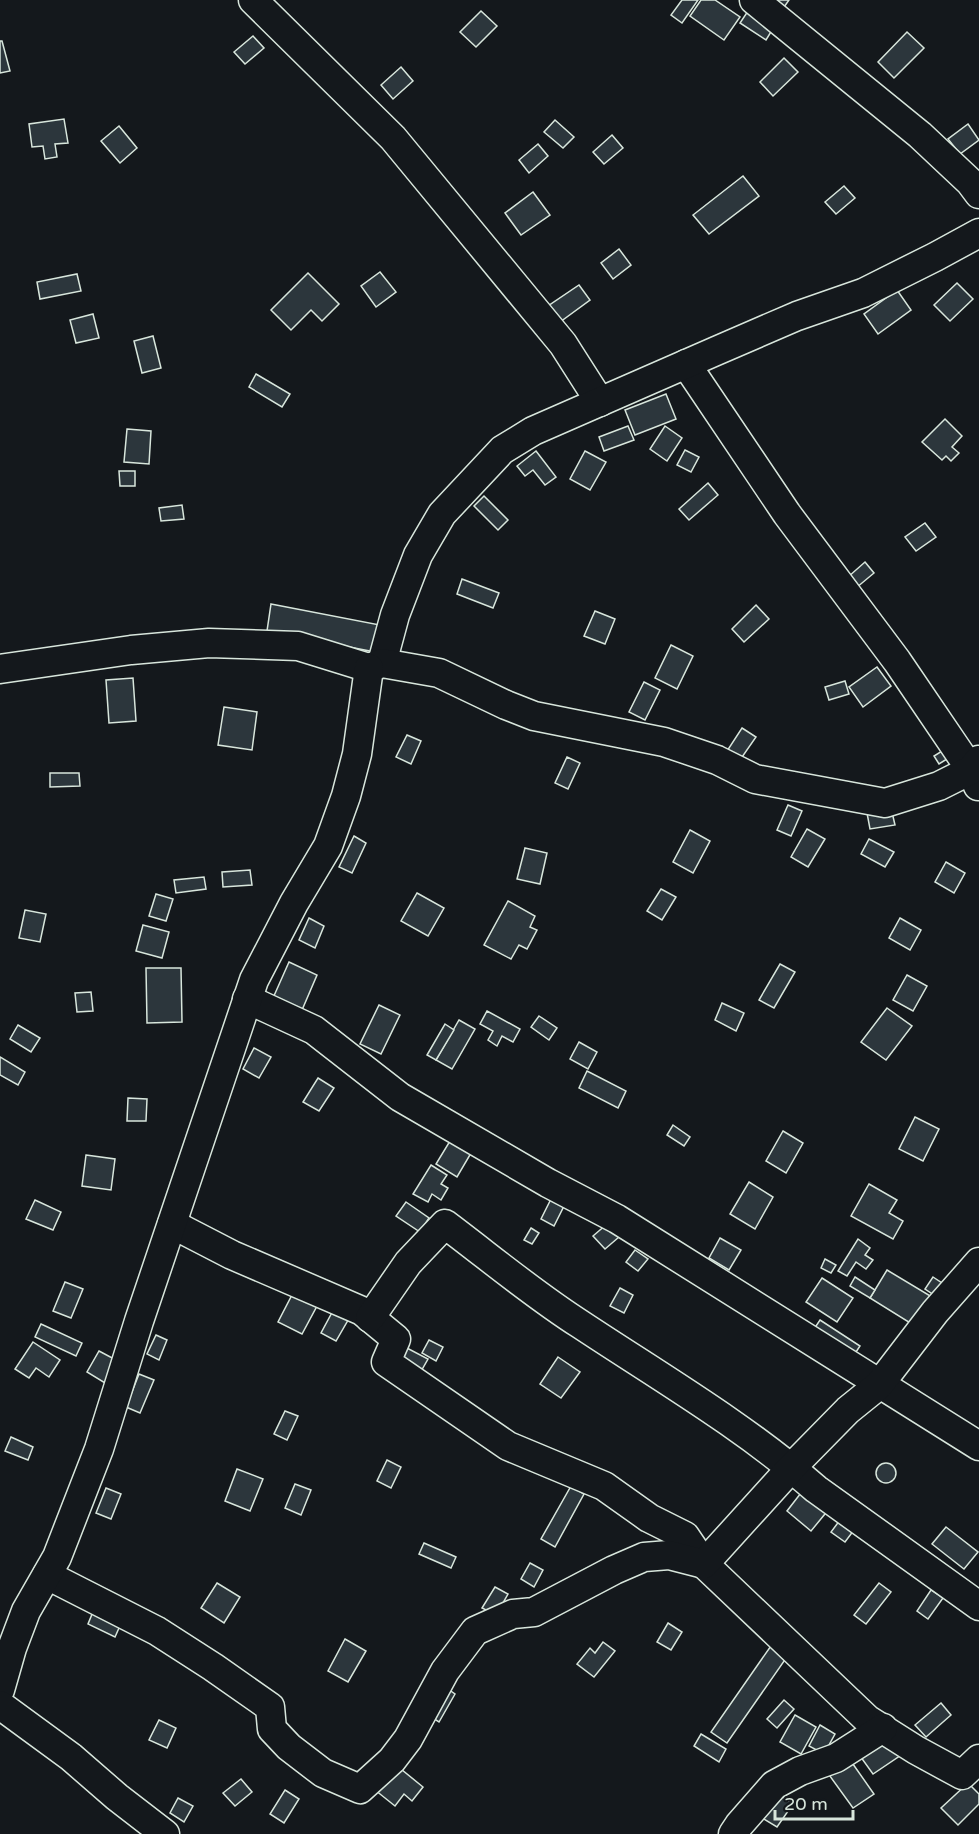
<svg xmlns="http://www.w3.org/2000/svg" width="979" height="1834" font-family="'Varela Round',sans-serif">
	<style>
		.building { fill: #2c363c; stroke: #d8e6dc; stroke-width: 1.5 }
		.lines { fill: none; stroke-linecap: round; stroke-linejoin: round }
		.minor-casing { stroke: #d8e6dc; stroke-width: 31 }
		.minor { stroke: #14181c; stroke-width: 28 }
	</style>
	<rect width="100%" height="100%" fill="#14181c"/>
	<g class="building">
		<polygon points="682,0 698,0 682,23 671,15"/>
		<polygon points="701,0 715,0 740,17 724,40 690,16"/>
		<polygon points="767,0 789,0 782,10"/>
		<polygon points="481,11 497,26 476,47 460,32"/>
		<polygon points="748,11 774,27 766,40 740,23"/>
		<polygon points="907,32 924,48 894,78 878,62"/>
		<polygon points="253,36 264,48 245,64 234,52"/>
		<polygon points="0,41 2,41 10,71 0,73"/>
		<polygon points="784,58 798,72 773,96 760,82"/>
		<polygon points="401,67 413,81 393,99 381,85"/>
		<polygon points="64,119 68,143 55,144 57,157 45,159 43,146 32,147 29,124"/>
		<polygon points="555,120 574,137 563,148 544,132"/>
		<polygon points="968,124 979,140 960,154 948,139"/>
		<polygon points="119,126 137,148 120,163 101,141"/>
		<polygon points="612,135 623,148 604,164 593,152"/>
		<polygon points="538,144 548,156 529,173 519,160"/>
		<polygon points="743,176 759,196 709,234 693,215"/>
		<polygon points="844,186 855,198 836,214 825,202"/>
		<polygon points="533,192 550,215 521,235 505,213"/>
		<polygon points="619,249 631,265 613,279 601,263"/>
		<polygon points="380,272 396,292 376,307 361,286"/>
		<polygon points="308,273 339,304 322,321 311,310 291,330 271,310"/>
		<polygon points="77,274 81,291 40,299 37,282"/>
		<polygon points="957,283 973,299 950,321 934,305"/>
		<polygon points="579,285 590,300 560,322 548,306"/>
		<polygon points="897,290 911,310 878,334 864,314"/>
		<polygon points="93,314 99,338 76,343 70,320"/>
		<polygon points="153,336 161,368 142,373 134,341"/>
		<polygon points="256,374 290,394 282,407 249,387"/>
		<polygon points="666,394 676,419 635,435 625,410"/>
		<polygon points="945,419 962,436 952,447 959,453 951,461 946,456 942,460 922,442"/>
		<polygon points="628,426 634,440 604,451 599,437"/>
		<polygon points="665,426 682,438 667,461 650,449"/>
		<polygon points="127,429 151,431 149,464 124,462"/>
		<polygon points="685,450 699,457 691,472 677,465"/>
		<polygon points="536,451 556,477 545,485 533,470 525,476 517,466"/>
		<polygon points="585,451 606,462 590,490 570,479"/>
		<polygon points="119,471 135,471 135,486 120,486"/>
		<polygon points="708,483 718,495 689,520 679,509"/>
		<polygon points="484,496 508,520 498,530 474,506"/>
		<polygon points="182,505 184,519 161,521 159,508"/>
		<polygon points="925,523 936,537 916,551 905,537"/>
		<polygon points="865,562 874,573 856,588 848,577"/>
		<polygon points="462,579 499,593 493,608 457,594"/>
		<polygon points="271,604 380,625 375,652 267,631"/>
		<polygon points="756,605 769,619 744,642 732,629"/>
		<polygon points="595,611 615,619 605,644 584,636"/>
		<polygon points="671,645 693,656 677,689 655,678"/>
		<polygon points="877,667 891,686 863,707 849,687"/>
		<polygon points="133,678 136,721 109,723 106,680"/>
		<polygon points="845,681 849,694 829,700 825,687"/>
		<polygon points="644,682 660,690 645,720 629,712"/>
		<polygon points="224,707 257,712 252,750 218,745"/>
		<polygon points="742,728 756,737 740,760 727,751"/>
		<polygon points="407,735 421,741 411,764 396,757"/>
		<polygon points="942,751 947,759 939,764 934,756"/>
		<polygon points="567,757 580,763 568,789 555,783"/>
		<polygon points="50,773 79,773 80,786 50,787"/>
		<polygon points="788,805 802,811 791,836 777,830"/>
		<polygon points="891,808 895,825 870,829 867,813"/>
		<polygon points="807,829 825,839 808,867 791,857"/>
		<polygon points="690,830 710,841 693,873 673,862"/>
		<polygon points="354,836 366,843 352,873 339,867"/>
		<polygon points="869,839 894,852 885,867 861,854"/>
		<polygon points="525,848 547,853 540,884 517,879"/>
		<polygon points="946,862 965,873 954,893 935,882"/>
		<polygon points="250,870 252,885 223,887 222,872"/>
		<polygon points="204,877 206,889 176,893 174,880"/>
		<polygon points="661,889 676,897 662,920 647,911"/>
		<polygon points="417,893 444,908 428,936 401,921"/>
		<polygon points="156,894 173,899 166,921 149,916"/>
		<polygon points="508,901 535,916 530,927 537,930 527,949 519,945 511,959 484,945"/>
		<polygon points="25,910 46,914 40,942 19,938"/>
		<polygon points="309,918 324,926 315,948 299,940"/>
		<polygon points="900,918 921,930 910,950 889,938"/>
		<polygon points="143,925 169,932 162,958 136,951"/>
		<polygon points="289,962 317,975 302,1010 273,998"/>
		<polygon points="780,964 795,972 774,1008 759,1000"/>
		<polygon points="146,968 181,968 182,1022 147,1023"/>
		<polygon points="907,975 927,986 913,1011 893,1000"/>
		<polygon points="91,992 93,1011 77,1012 75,993"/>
		<polygon points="722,1003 744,1013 736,1031 715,1020"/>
		<polygon points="379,1005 400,1015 381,1054 360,1044"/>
		<polygon points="887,1008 912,1026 886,1060 861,1042"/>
		<polygon points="487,1011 520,1029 513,1042 502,1036 497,1046 488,1040 493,1031 480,1024"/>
		<polygon points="539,1016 557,1028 549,1040 531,1027"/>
		<polygon points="459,1020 475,1029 452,1069 436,1060"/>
		<polygon points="445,1024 454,1030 436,1060 427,1055"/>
		<polygon points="18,1025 40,1038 31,1052 10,1039"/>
		<polygon points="579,1042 597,1052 588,1069 570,1059"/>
		<polygon points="254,1048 271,1057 259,1078 243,1069"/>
		<polygon points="0,1057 25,1072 18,1085 0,1075"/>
		<polygon points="587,1071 626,1091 618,1108 579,1088"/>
		<polygon points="318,1078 334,1088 319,1111 303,1102"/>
		<polygon points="128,1098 147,1099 146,1121 127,1121"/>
		<polygon points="915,1117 939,1129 923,1161 899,1149"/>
		<polygon points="673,1125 690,1137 684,1146 667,1135"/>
		<polygon points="783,1131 803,1143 786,1173 766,1161"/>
		<polygon points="453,1136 474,1148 457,1177 436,1164"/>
		<polygon points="86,1155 115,1159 111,1190 82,1186"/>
		<polygon points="431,1165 447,1175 441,1184 448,1188 441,1200 432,1194 428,1202 413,1194"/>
		<polygon points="749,1182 773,1197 755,1229 730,1214"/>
		<polygon points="869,1184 897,1200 889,1213 903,1221 893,1239 851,1216"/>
		<polygon points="551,1199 564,1206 554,1226 541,1219"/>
		<polygon points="35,1200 61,1212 53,1230 26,1219"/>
		<polygon points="406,1202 429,1218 420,1232 396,1216"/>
		<polygon points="607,1224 619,1237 605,1249 593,1236"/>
		<polygon points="531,1228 539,1233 532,1244 524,1240"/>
		<polygon points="720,1238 741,1250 729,1270 709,1258"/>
		<polygon points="858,1239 870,1248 865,1255 873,1260 866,1269 856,1262 847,1276 838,1271"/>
		<polygon points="635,1250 648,1259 638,1271 626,1262"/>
		<polygon points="825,1259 836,1265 831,1273 821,1268"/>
		<polygon points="887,1270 932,1297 915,1326 870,1298"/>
		<polygon points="855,1277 875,1290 870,1298 850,1286"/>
		<polygon points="933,1277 942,1283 934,1295 925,1289"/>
		<polygon points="822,1278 853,1298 837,1322 806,1302"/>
		<polygon points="65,1282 83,1289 71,1318 53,1311"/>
		<polygon points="620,1288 633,1295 624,1313 610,1306"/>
		<polygon points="293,1293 317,1306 302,1334 278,1322"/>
		<polygon points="335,1307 351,1315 336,1341 321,1333"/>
		<polygon points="820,1320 860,1346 852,1358 812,1332"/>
		<polygon points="41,1324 82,1343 76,1356 35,1337"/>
		<polygon points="156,1335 167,1340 159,1360 147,1354"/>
		<polygon points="429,1340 443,1347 436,1361 422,1353"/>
		<polygon points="33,1342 60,1360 49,1377 36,1368 29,1378 15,1369"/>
		<polygon points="405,1347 428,1359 420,1373 398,1360"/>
		<polygon points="99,1351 118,1361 105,1383 87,1372"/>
		<polygon points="558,1357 580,1372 561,1398 540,1384"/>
		<polygon points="139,1374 154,1380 140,1413 126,1407"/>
		<polygon points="285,1411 298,1416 287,1440 274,1434"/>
		<polygon points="11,1437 33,1447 28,1460 5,1451"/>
		<polygon points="387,1460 401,1467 391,1488 377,1481"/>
		<circle cx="886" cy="1473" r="10"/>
		<polygon points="237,1469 263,1479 250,1511 225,1501"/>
		<polygon points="295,1484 311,1490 301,1515 285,1508"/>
		<polygon points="571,1486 584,1494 555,1547 541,1539"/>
		<polygon points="106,1488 121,1494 111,1519 96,1513"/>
		<polygon points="804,1489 829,1509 811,1531 787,1511"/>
		<polygon points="846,1512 860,1522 845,1542 831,1532"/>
		<polygon points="946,1527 978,1552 964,1569 932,1544"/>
		<polygon points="424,1543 456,1557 451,1568 419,1554"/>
		<polygon points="530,1563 543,1570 534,1587 521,1579"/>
		<polygon points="217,1583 240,1597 224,1623 201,1608"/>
		<polygon points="879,1583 891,1592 866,1624 854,1615"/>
		<polygon points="495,1587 508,1594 496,1615 482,1608"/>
		<polygon points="931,1590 943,1598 928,1619 917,1611"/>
		<polygon points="95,1607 123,1619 115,1637 88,1624"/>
		<polygon points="668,1623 682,1632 671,1650 657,1642"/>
		<polygon points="345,1639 366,1651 348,1682 328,1671"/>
		<polygon points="603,1642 615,1651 594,1677 577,1664 590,1648 595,1653"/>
		<polygon points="773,1643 789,1654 727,1743 711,1732"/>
		<polygon points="445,1687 455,1694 439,1722 428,1715"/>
		<polygon points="784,1700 794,1709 777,1728 767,1719"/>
		<polygon points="941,1703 951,1715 926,1737 915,1725"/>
		<polygon points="795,1715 816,1727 801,1754 780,1742"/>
		<polygon points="159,1720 176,1728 167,1748 149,1740"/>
		<polygon points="892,1724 910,1749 873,1774 855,1749"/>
		<polygon points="820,1725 835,1734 824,1754 809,1746"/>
		<polygon points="701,1734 726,1749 719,1762 694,1746"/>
		<polygon points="848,1757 874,1794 853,1808 827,1772"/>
		<polygon points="396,1765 423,1787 412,1801 404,1794 395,1806 375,1790"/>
		<polygon points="241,1779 252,1792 235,1806 223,1793"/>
		<polygon points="968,1783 979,1794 979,1804 958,1825 941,1808"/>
		<polygon points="285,1790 299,1799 284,1823 270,1814"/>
		<polygon points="778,1794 793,1804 777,1827 762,1818"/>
		<polygon points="178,1798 193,1806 184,1822 170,1813"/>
	</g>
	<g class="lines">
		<g class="minor-casing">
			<g id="minor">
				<polyline points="253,0 393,138 563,344 600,402"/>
				<polyline points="754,0 920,135 970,182 979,194"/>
				<polyline points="686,364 787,514 897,661 971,770 978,786"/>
				<polyline points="382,663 395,615 418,555 442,514 502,450 533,431 716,351 797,316 863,293 935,257 979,233"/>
				<polyline points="0,669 131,650 209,643 298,646 369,668 382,663 439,673 506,705 534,716 664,742 717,760 755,779 885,803 939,786 971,770 979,760"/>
				<polyline points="247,999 314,1030 400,1097 548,1183 617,1219 979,1446"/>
				<polyline points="172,1224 232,1255 362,1311 396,1339 386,1362 508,1446 604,1486 649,1518 685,1536 704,1564 867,1719 916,1750 962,1775 979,1759"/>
				<path d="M 370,1318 L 408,1263 L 445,1224 C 489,1257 533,1294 580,1324 C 660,1377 744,1426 816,1489 L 979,1606"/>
				<polyline points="47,1575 157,1631 213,1667 270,1707 272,1729 289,1747 323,1773 360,1789 392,1760 408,1739 445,1671 475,1631 513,1614 534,1612 614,1570 644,1557 669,1555 704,1564 792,1467 848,1410 879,1385 935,1312 979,1262"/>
				<polyline points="0,1690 12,1648 26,1611 57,1557 99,1449 139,1321 254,980 294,903 328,846 346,796 357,754 369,668"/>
				<polyline points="0,1705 71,1757 117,1797 165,1834"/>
				<polyline points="733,1834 739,1825 774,1785 800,1771 836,1758 883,1728"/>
			</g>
		</g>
		<use href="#minor" class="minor"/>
	</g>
	<path d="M775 1810v9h78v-9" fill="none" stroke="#d8e6dc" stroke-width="3"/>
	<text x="784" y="1810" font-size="18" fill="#d8e6dc" stroke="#14181c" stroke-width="4.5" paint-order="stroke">20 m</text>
</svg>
